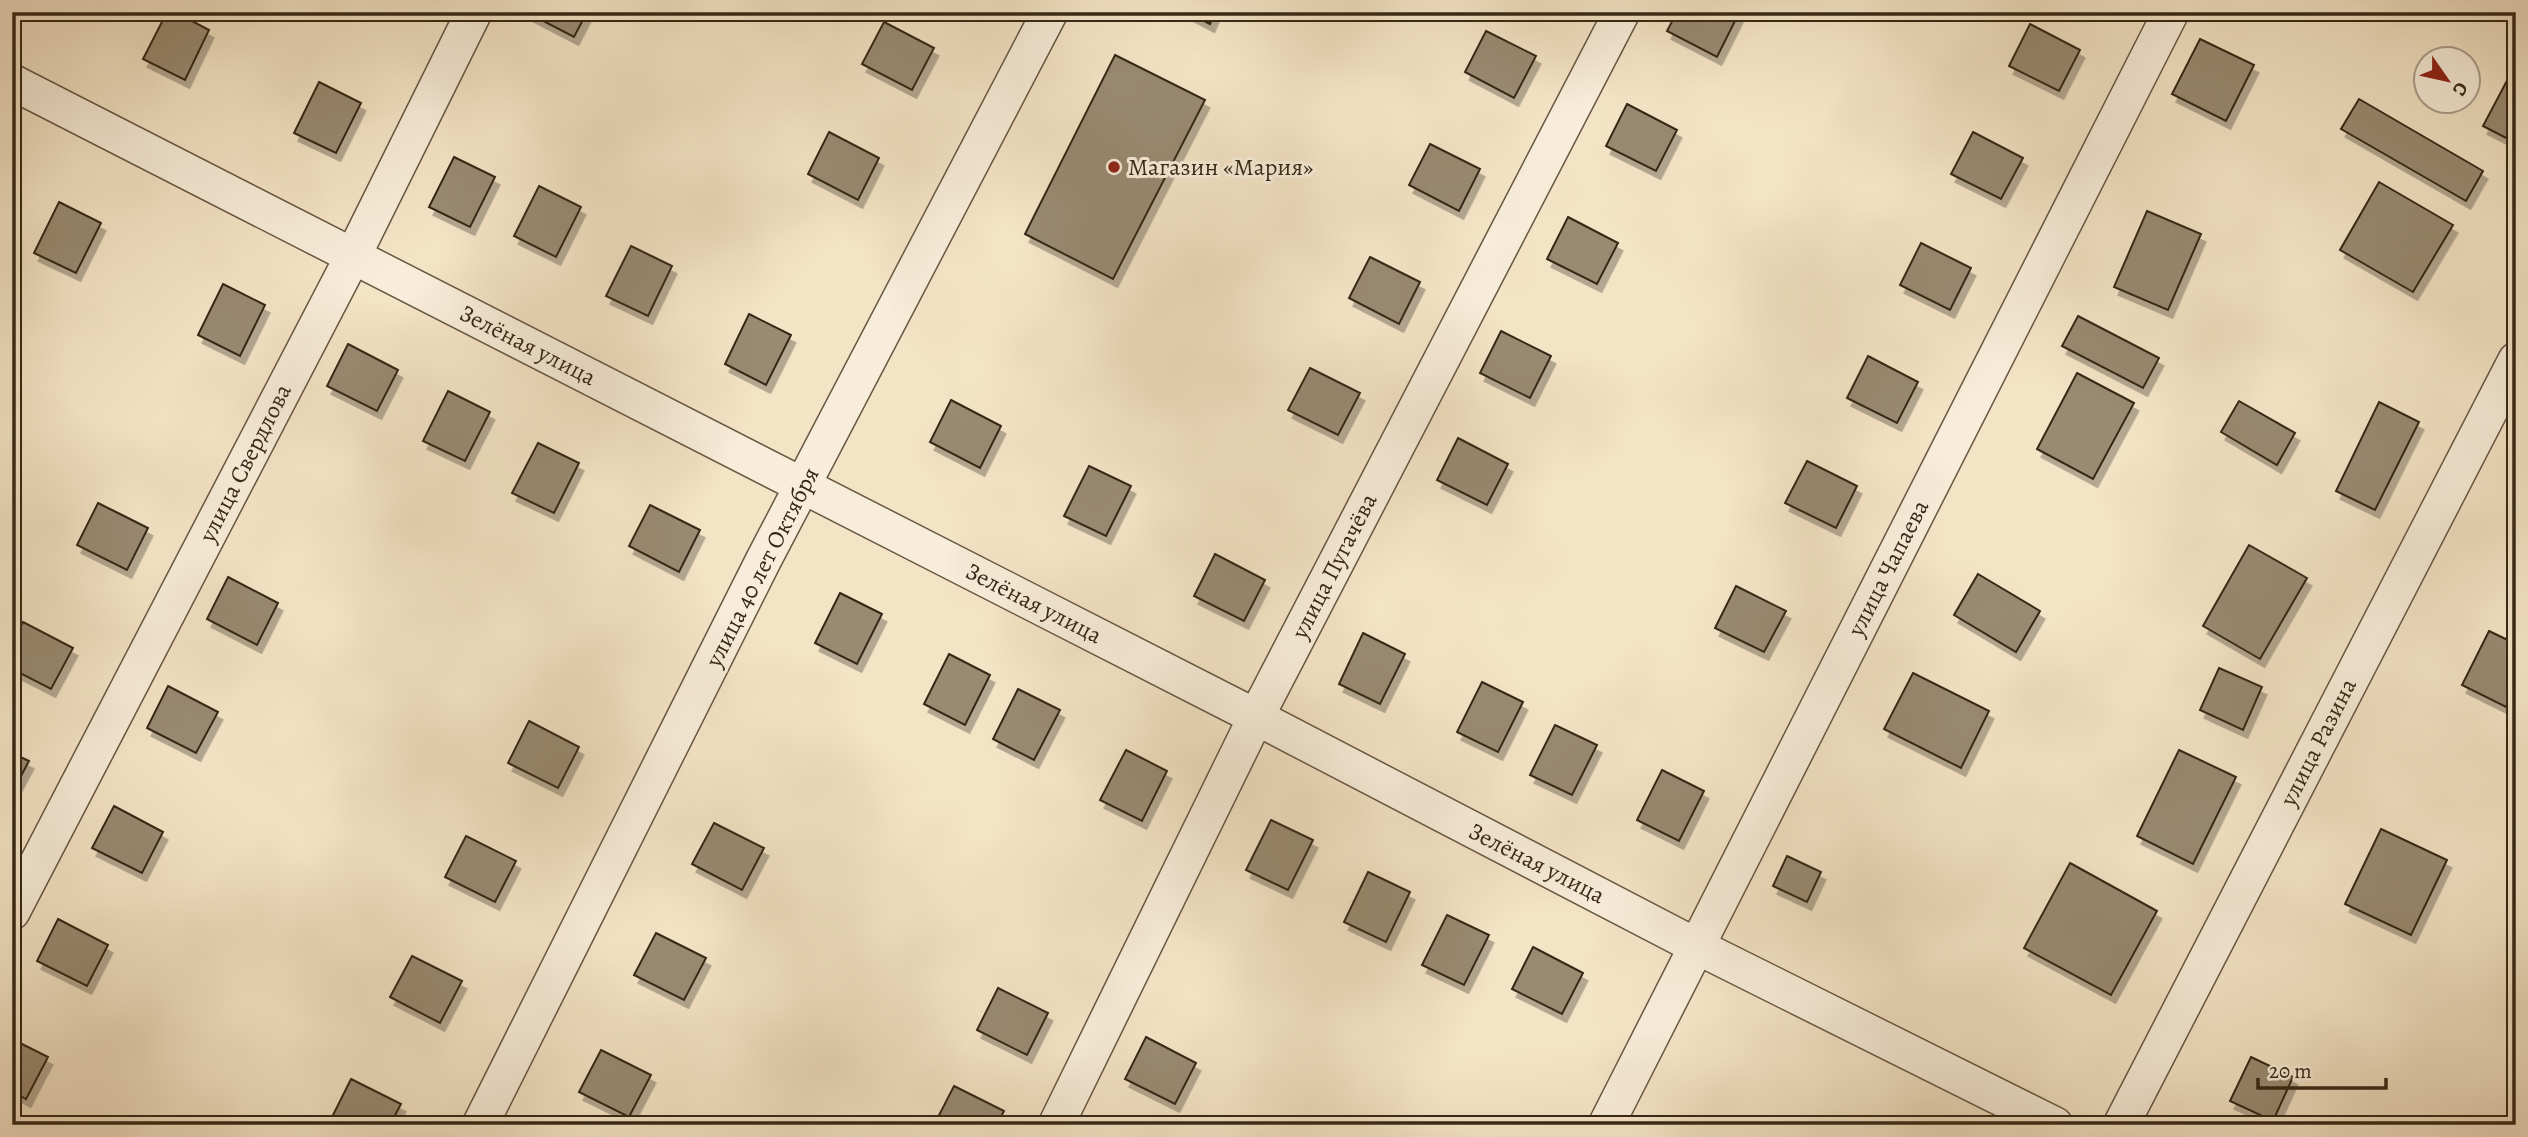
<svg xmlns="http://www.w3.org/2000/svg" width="2528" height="1137" font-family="Alegreya,serif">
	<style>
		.building { fill: #998a72; stroke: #362816; stroke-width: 2; filter: url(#shadow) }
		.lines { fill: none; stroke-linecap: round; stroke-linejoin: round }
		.street-casing { stroke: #665742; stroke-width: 38 }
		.street { stroke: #f8edda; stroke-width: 35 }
		.poi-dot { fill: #8f2418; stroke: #f8edda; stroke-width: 2.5 }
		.labels { text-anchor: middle; stroke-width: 6; stroke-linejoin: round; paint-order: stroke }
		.poi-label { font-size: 24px; fill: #362816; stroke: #f8edda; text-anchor: start }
		.street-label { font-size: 24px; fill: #362816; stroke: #f8edda }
	</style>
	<defs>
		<filter id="shadow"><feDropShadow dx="4.5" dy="8" stdDeviation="0" flood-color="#0004"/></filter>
	</defs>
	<rect width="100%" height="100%" fill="#f4e4c6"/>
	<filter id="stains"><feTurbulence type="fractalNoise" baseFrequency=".00286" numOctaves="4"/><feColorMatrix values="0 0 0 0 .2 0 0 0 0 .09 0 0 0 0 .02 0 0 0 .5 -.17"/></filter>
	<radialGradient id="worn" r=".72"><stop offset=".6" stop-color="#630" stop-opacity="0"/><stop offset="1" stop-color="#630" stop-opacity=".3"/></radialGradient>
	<g class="building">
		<polygon points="167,12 175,12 209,30 185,80 143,59"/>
		<polygon points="526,12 587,12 574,37"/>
		<polygon points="1187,12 1215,12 1210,24"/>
		<polygon points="1677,12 1733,12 1738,15 1717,57 1667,31"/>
		<polygon points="884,22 934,48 912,90 862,64"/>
		<polygon points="2030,24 2080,50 2059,91 2009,66"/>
		<polygon points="1486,31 1536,56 1514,98 1465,72"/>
		<polygon points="2200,39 2254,65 2226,121 2172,94"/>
		<polygon points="1115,55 1205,100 1113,279 1025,234"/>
		<polygon points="2511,73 2516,75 2516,143 2483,126"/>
		<polygon points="319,82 361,103 336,153 294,133"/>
		<polygon points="2359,99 2483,171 2466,201 2341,129"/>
		<polygon points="1627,104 1677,130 1656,171 1606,146"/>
		<polygon points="829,132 879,158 858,200 808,174"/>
		<polygon points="1973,132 2023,158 2001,199 1951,174"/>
		<polygon points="1430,144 1480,169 1459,211 1409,185"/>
		<polygon points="454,157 495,177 470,227 429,207"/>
		<polygon points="2379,182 2453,225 2413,292 2340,250"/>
		<polygon points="539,186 581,207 556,257 514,236"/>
		<polygon points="59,202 101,223 76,273 34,253"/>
		<polygon points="2147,211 2201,234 2168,310 2114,287"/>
		<polygon points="1568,217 1618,243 1597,284 1547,259"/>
		<polygon points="1921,243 1971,268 1950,310 1900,285"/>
		<polygon points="631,246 672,266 648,316 606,296"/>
		<polygon points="1370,257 1420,282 1399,324 1349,298"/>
		<polygon points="223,284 265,305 240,356 198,335"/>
		<polygon points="749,314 791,335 766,385 725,364"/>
		<polygon points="2078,316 2159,358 2143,388 2062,346"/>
		<polygon points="1501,331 1551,356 1530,398 1480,373"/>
		<polygon points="348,344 398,370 377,411 327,386"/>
		<polygon points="1868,356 1918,382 1897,423 1847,398"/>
		<polygon points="1310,368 1360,393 1338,435 1288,410"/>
		<polygon points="2077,373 2134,403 2093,479 2037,449"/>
		<polygon points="448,391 490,412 465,461 423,441"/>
		<polygon points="951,400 1001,426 980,468 930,442"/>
		<polygon points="2239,401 2295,433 2277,465 2221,432"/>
		<polygon points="2379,402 2419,422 2375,510 2336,491"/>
		<polygon points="1458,438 1508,464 1487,505 1437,480"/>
		<polygon points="538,443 579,463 554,513 512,493"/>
		<polygon points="1807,461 1857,486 1836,528 1785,503"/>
		<polygon points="1089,466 1131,486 1106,536 1064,516"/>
		<polygon points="98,503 148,528 127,570 77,545"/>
		<polygon points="650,505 700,530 679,572 629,546"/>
		<polygon points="2249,545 2307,578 2260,659 2203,626"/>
		<polygon points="1215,554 1265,580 1244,621 1194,596"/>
		<polygon points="1978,574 2040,611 2016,652 1954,615"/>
		<polygon points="228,577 278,603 257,645 207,619"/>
		<polygon points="1736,586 1786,611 1764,652 1715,628"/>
		<polygon points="840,593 882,614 857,664 815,643"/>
		<polygon points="23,622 73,648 51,689 12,669 12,643"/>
		<polygon points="2489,631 2516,644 2516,687 2506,707 2462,685"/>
		<polygon points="1363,633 1405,654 1380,704 1339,684"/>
		<polygon points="949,654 990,675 965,725 924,704"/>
		<polygon points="2219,668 2262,687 2243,730 2200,710"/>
		<polygon points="1913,673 1989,711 1961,768 1884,729"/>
		<polygon points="1482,682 1523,702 1498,752 1457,732"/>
		<polygon points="168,686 218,712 196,753 147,728"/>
		<polygon points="1018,689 1060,710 1034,760 993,739"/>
		<polygon points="529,721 579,747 558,788 508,763"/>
		<polygon points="1555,725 1597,745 1572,795 1530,775"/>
		<polygon points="1126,750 1167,771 1142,821 1100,800"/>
		<polygon points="2179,750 2236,777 2193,864 2137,836"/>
		<polygon points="12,753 29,761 12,793"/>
		<polygon points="1662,770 1704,791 1679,841 1637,820"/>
		<polygon points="114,806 163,832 142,873 92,848"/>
		<polygon points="1271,820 1313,840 1288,890 1246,870"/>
		<polygon points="714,823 764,848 742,890 692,864"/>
		<polygon points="2381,829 2447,860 2411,935 2345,904"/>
		<polygon points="466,836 516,861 495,902 445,877"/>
		<polygon points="1787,856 1821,872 1807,902 1773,886"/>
		<polygon points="2070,863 2157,911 2111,995 2024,948"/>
		<polygon points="1368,872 1410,892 1386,942 1344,922"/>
		<polygon points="1447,915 1489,935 1464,985 1422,965"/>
		<polygon points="58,919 108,945 87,986 37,961"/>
		<polygon points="656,933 706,958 684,1000 634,975"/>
		<polygon points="1533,947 1583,973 1562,1014 1512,989"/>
		<polygon points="412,956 462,981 440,1023 390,997"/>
		<polygon points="998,988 1048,1013 1027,1055 977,1030"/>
		<polygon points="1146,1037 1196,1063 1175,1104 1125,1079"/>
		<polygon points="12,1039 48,1057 26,1099 12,1091"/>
		<polygon points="601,1050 651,1075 629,1117 579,1092"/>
		<polygon points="2251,1057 2293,1077 2273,1121 2230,1101"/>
		<polygon points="351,1079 401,1104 390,1125 337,1125 330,1121"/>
		<polygon points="954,1086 1004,1111 997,1125 934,1125"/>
	</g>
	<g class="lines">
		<g class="street-casing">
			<g id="street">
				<polyline points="12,82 1256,717 1696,946 2055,1125"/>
				<polyline points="12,912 353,256 474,12"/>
				<polyline points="480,1125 763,561 1050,12"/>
				<polyline points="1056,1125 1256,717 1622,12"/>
				<polyline points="1606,1125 2171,12"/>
				<polyline points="2121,1125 2516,360"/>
			</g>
		</g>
		<use href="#street" class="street"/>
	</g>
	<circle class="poi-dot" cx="1114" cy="167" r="7"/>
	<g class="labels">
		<g class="poi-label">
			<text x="1128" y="175">Магазин «Мария»</text>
		</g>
		<g class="street-label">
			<text transform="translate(528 345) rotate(27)" y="8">Зелёная улица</text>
			<text transform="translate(245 463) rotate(-63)" y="8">улица Свердлова</text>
			<text transform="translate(1334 566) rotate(-63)" y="8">улица Пугачёва</text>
			<text transform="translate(762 567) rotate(-63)" y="8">улица 40 лет Октября</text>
			<text transform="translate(1888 568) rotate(-63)" y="8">улица Чапаева</text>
			<text transform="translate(1034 603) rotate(27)" y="8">Зелёная улица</text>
			<text transform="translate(2318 742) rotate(-63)" y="8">улица Разина</text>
			<text transform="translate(1537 863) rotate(27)" y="8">Зелёная улица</text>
		</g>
	</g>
	<rect width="2528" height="1137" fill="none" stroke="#f4e4c6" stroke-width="42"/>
	<rect x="14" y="14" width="2500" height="1109" fill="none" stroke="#362816" stroke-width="3.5"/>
	<rect x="21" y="21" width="2486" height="1095" fill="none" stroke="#362816" stroke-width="2"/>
	<g transform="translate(2447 80) rotate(124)"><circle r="33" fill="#f8edda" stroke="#aa9e8c" stroke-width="2"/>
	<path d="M0-5L12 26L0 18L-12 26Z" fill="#8f2418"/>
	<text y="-10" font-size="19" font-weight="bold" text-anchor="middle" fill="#362816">С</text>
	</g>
	<path d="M2258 1078v10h128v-10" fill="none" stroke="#362816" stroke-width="3.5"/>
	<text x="2269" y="1078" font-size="21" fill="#362816" stroke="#f8edda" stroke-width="5" paint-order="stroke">20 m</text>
	<rect width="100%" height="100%" filter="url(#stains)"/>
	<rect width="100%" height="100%" fill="url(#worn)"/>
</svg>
